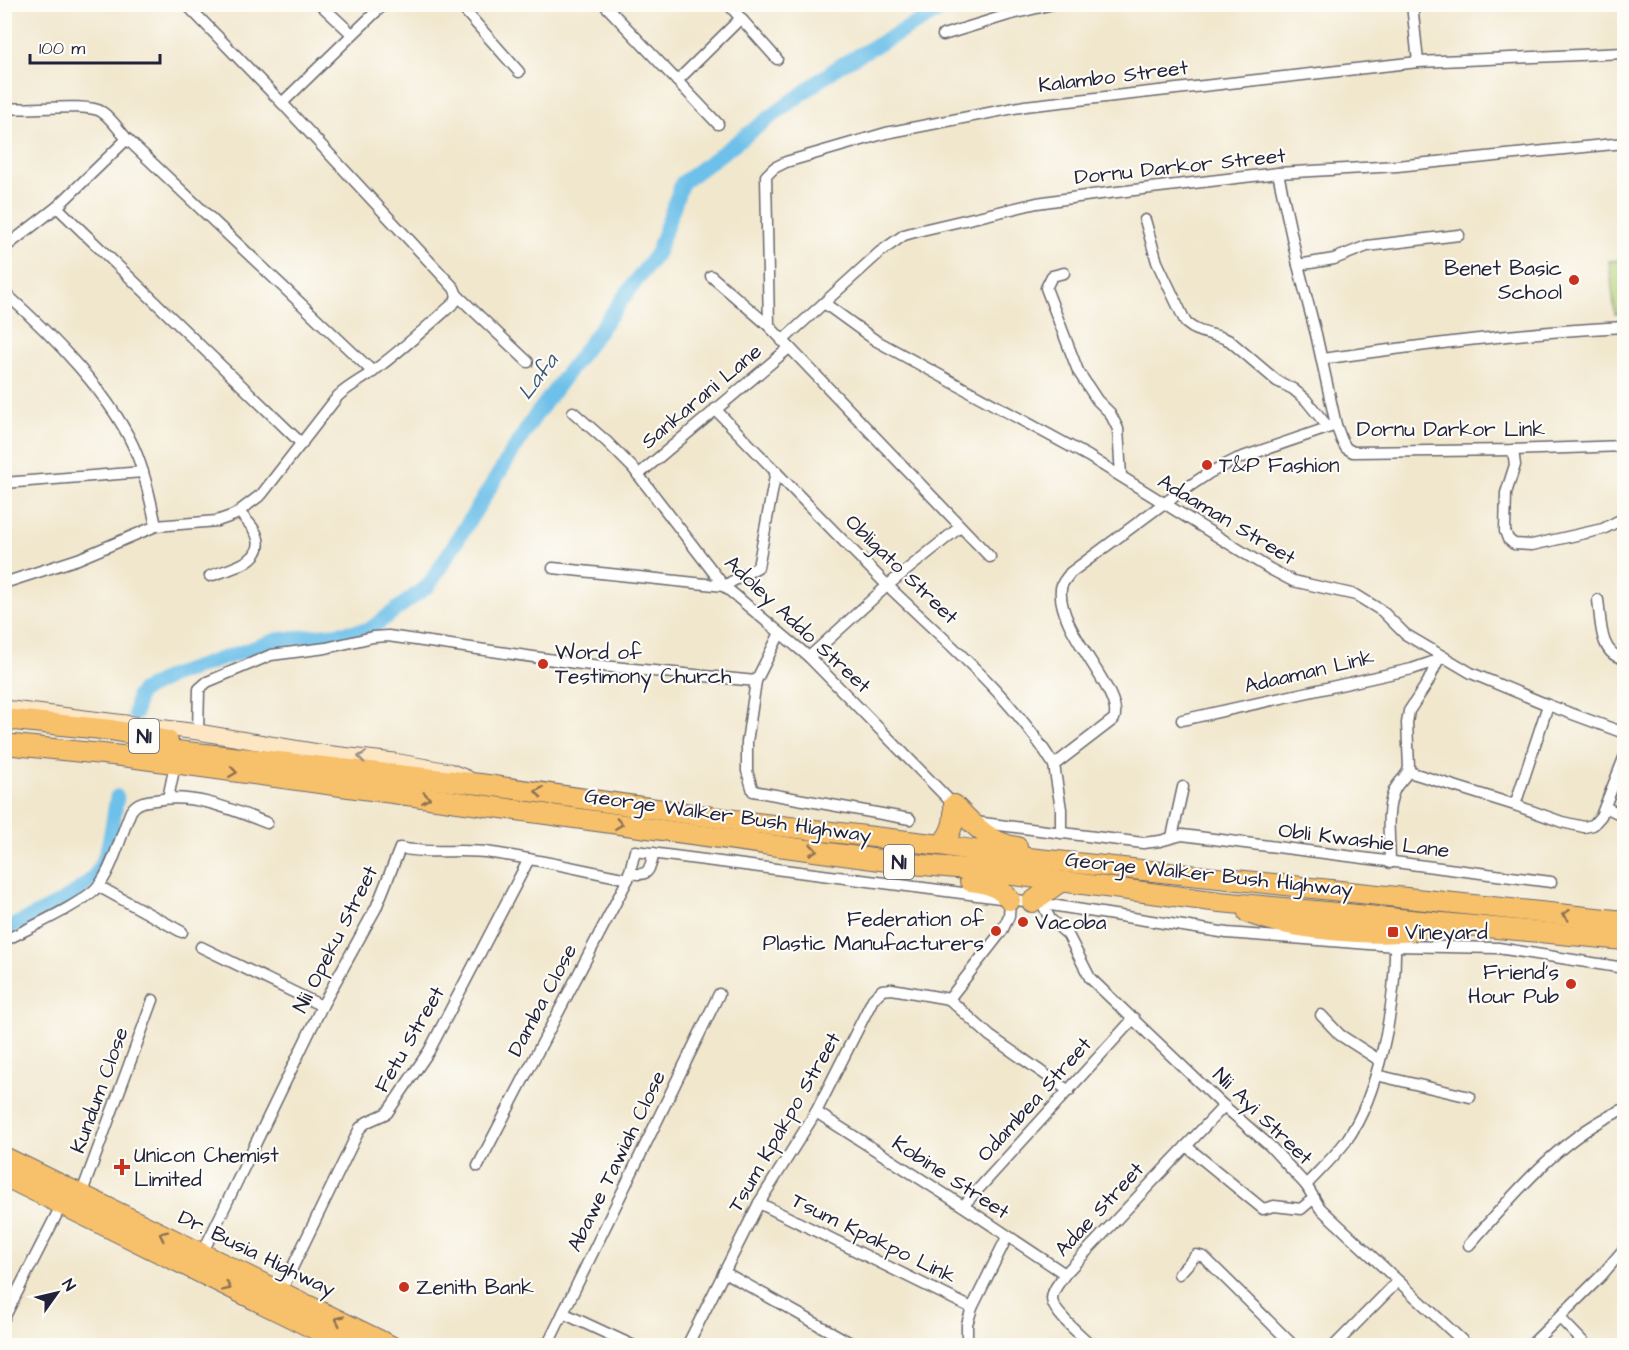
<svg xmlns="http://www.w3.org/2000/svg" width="1629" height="1350" font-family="'Architects Daughter',sans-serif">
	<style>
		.green { fill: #b5d178; stroke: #6c7a5a; stroke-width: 1.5 }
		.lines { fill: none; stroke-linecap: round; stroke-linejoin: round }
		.river { stroke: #6dc0e9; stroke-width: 15 }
		.street-casing { stroke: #6a676e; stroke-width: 13 }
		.secondary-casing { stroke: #6a676e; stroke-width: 17 }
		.highway-casing { stroke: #6a676e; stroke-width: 22 }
		.street { stroke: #fff; stroke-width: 10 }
		.secondary { stroke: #fce6c4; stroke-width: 15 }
		.highway { stroke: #f7c06b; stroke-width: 20 }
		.oneway { stroke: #9a8e86 }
		.oneway2 { stroke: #8c7153 }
		.poi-dot { fill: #c8321e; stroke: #fdfcf7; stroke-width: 2 }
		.labels { text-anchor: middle; stroke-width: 4.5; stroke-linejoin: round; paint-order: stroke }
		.shield { fill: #fdfcf7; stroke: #646373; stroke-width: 1.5 }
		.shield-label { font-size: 20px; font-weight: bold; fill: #22223b }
		.street-label { font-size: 21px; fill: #22223b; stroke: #fdfcf7 }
		.poi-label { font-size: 21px; fill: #22223b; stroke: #fdfcf7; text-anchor: start }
		.water-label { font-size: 22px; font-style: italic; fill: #3c5978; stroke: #fdfcf7 }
	</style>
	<rect width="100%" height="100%" fill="#fdfcf7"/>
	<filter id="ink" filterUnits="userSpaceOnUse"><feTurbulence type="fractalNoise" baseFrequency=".0167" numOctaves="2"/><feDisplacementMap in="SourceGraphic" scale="12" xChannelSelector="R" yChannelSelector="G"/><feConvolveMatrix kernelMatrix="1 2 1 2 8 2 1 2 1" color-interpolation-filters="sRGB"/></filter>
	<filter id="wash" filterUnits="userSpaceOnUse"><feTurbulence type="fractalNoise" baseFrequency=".008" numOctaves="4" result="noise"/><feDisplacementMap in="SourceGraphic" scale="24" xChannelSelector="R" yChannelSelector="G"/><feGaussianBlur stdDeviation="1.35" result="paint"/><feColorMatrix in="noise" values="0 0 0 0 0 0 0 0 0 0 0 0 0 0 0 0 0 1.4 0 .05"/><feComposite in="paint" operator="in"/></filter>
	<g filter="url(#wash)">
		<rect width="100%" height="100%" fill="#f1e7cd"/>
		<polygon class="green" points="1624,260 1624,313 1615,314 1609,261"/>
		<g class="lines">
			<g class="river">
				<polyline points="135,714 138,696 142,691 171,676 277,640 369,630 429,585 533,419 657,253 682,183 839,66 951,4"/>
				<path d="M 4,930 C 33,916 86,895 101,866 C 111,845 113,819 117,797"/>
			</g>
		</g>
	</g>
	<g filter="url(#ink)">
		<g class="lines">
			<g class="street-casing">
				<g id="street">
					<polyline points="186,4 282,103 454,288 457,295 528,362"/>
					<polyline points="320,4 352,34"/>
					<polyline points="459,4 519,72"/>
					<polyline points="604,4 718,124"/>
					<polyline points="728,4 777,59"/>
					<polyline points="1412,4 1418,62"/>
					<polyline points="943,35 1008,15 1053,4"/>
					<polyline points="677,81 741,18"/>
					<polyline points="282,103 384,4"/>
					<path d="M 4,108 C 26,111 88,102 102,112 C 111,118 119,130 127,139 L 373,372"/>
					<polyline points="1278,173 1298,265 1316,334 1336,425 1342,441 1346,448 1353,452 1513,450 1624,446"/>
					<polyline points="57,207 302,444"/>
					<path d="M 1145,220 L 1157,262 L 1186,323 C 1201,336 1214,332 1230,341 L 1277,381 L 1293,389 L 1306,400 L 1328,427"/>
					<polyline points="4,248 57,207 127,139"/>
					<polyline points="1298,265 1334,259 1367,246 1459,235"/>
					<polyline points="1064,273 1052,276 1046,288 1078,371 1097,400 1110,413 1118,429 1121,476"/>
					<polyline points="711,276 769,326 990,557"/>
					<path d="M 4,292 C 50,333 115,398 137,455 C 146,478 151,502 156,526"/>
					<polyline points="824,303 875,340 1088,456 1270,569 1293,581 1356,595 1382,611 1405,634 1471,673 1548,705 1624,733"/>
					<polyline points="769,326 766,176 774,168 786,162 886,133 1025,106 1418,62 1624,53"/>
					<polyline points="782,341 880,252 904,235 922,230 1037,203 1092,195 1278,173 1397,166 1624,143"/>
					<path d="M 1322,359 C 1422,345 1523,332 1624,327"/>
					<path d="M 715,409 C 772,468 829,527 887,585 C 946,642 1010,694 1054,765"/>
					<polyline points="573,412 607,442 633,468 724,586 809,657 954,805"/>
					<polyline points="1513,450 1515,465 1506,493 1505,531 1508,539 1514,544 1532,545 1603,529 1624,518"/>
					<polyline points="638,475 789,348"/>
					<polyline points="4,483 143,472"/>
					<polyline points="553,568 724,586 758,567 776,471"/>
					<path d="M 210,576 C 226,570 264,562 258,539 C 256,529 246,520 239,512"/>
					<path d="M 4,583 L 78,559 L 156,526 L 217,521 L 234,515 L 262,494 L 338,396 C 350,385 364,379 376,369 C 404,348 429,325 455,302 L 457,295"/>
					<path d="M 1598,600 C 1601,619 1599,656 1624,658"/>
					<polyline points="780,633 756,681 747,742 747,771 753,791 910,819"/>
					<polyline points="809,657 888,585 960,527"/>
					<polyline points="1182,720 1412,669 1444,658"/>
					<polyline points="198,732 199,689 207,682 271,655 326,648 373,637 388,636 582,664 756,681"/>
					<polyline points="1409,772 1515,805 1562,822 1584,827 1593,825 1601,816 1624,758"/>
					<polyline points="168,798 175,765"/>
					<polyline points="1515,805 1548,705"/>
					<polyline points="1605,807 1624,816"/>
					<polyline points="975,822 1143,843 1160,841 1182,835 1551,882"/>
					<path d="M 1061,833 L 1061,809 L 1054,765 L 1114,719 C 1125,693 1056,630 1061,589 C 1061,583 1067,578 1070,573 L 1163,504 L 1209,473 L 1237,459 L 1336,425"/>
					<polyline points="1172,837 1183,787"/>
					<path d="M 1390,863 C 1390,841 1385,812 1394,791 C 1398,781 1408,777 1409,767 L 1407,723 L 1409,711 L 1428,682 L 1438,660"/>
					<path d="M 629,873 C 649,877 649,871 654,853"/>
					<polyline points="98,886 182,932"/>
					<polyline points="1043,905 1050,919 1068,935 1090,978 1224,1106 1270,1146 1306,1185 1320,1208 1468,1346"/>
					<path d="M 4,941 C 28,928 86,903 100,884 C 113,867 122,832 131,811 C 137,802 145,801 155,800 C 194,793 231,809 267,823"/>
					<polyline points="201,947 322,1006"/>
					<polyline points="949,999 990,1036 1069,1091"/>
					<polyline points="949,999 1002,931 1009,916 1010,900"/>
					<polyline points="1321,1015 1340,1035 1379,1060"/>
					<polyline points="1376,1075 1470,1097"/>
					<polyline points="816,1112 963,1206 1065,1274"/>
					<polyline points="1186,1146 1263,1209 1274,1206 1301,1209 1314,1198"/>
					<polyline points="478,1166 628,879 635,851 1032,902 1227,933 1395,946 1498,948 1624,968"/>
					<path d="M 1306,1185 C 1319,1171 1335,1156 1346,1141 C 1379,1095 1396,1002 1395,946"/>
					<polyline points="81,1195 153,1000"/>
					<polyline points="759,1203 972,1308"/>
					<polyline points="963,1206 1134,1018"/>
					<path d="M 1469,1245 C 1515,1193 1559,1138 1624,1109"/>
					<path d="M 202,1254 L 322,1006 L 376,908 L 400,848 C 431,855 461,848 492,853 C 537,859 582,870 628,879"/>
					<polyline points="724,1272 856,1346"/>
					<polyline points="1179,1274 1196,1255 1204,1257 1294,1346"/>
					<polyline points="281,1291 360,1128 367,1122 387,1113 429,1051 529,859"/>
					<polyline points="563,1313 634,1346"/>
					<polyline points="1559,1317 1587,1346"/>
					<polyline points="4,1318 62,1204"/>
					<polyline points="547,1346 719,994"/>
					<polyline points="687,1346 759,1203 816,1112 873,999 882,990 892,989 949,999"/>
					<polyline points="965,1346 967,1342 967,1324 972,1308 1007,1237"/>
					<path d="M 1092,1346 C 1082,1336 1052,1312 1052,1299 C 1052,1290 1060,1282 1065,1274 L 1224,1106"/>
					<polyline points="1334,1346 1398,1281"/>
					<polyline points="1530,1346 1601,1276 1624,1249"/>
				</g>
			</g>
			<g class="secondary-casing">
				<polyline id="secondary" points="4,708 198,732 324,753 394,761 449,771 467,778"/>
			</g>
			<g class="highway-casing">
				<g id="highway">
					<polyline points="4,719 111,730 168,741"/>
					<polyline points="4,744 122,756 902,863 967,869 1220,902 1624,940"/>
					<polyline points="150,748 480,784 748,822 941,845 1010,856 1624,921"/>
					<path d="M 954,805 C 973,824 989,843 1017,847"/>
					<path d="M 941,845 C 952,832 955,822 954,805"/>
					<path d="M 970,881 C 987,883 999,886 1010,900"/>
					<polyline points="1032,902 1060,882"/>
					<path d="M 1248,913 C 1290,929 1377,938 1421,929"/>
					<polyline points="4,1157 391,1346"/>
					<polyline points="4,1176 349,1346"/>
				</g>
			</g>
			<use href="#street" class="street"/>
			<use href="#secondary" class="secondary"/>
			<use href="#highway" class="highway"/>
		</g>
		<defs><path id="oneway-chevron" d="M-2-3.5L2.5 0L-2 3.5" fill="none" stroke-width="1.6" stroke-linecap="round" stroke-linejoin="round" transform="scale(1.5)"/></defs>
		<use class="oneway" href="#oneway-chevron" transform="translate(362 757) rotate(-173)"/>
		<g class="oneway2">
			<use href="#oneway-chevron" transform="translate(233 772) rotate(8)"/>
			<use href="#oneway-chevron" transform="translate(539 792) rotate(-172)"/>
			<use href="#oneway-chevron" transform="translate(426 798) rotate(8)"/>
			<use href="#oneway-chevron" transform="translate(619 824) rotate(8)"/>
			<use href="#oneway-chevron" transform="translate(813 850) rotate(8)"/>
			<use href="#oneway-chevron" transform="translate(1566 915) rotate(-174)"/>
			<use href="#oneway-chevron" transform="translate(163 1235) rotate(-154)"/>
			<use href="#oneway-chevron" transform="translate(227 1287) rotate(26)"/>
			<use href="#oneway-chevron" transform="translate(339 1320) rotate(-154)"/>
		</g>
	</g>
	<g class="poi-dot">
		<circle cx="1574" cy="280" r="6"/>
		<circle cx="1207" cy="465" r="6"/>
		<circle cx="543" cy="664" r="6"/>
		<circle cx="1023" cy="922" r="6"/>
		<circle cx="996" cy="931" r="6"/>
		<rect x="1387" y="926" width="12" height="12" rx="3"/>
		<circle cx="1571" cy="984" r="6"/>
		<path d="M119 1158h6v6h6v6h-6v6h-6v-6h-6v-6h6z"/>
		<circle cx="404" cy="1287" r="6"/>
	</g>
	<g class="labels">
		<g class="shield">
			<rect x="129" y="719" width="30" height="34" rx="4.5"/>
			<rect x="884" y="845" width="30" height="34" rx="4.5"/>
		</g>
		<g class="shield-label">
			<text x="144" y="743">N1</text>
			<text x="899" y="869">N1</text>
		</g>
		<g class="street-label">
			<text transform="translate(1113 76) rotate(-7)" y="7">Kalambo Street</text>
			<text transform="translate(1180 166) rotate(-6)" y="7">Dornu Darkor Street</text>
			<text transform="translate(701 396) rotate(-40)" y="7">Sankarani Lane</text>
			<text x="1451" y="436">Dornu Darkor Link</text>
			<text transform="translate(1227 519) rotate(31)" y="7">Adaaman Street</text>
			<text transform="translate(902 569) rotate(44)" y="7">Obligato Street</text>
			<text transform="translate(798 624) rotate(43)" y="7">Adoley Addo Street</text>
			<text transform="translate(1309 671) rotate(-13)" y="7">Adaaman Link</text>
			<text transform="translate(728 815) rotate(8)" y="7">George Walker Bush Highway</text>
			<text transform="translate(1364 840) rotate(7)" y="7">Obli Kwashie Lane</text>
			<text transform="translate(1209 874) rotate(6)" y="7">George Walker Bush Highway</text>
			<text transform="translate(335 939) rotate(-63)" y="7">Nii Opeku Street</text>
			<text transform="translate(542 1000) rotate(-62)" y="7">Damba Close</text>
			<text transform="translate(409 1039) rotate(-60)" y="7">Fetu Street</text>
			<text transform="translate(99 1090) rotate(-70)" y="7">Kundum Close</text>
			<text transform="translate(1034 1099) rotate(-48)" y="7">Odambea Street</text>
			<text transform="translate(1263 1116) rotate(44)" y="7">Nii Ayi Street</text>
			<text transform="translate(784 1122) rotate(-60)" y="7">Tsum Kpakpo Street</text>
			<text transform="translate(616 1161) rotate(-64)" y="7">Abawe Tawiah Close</text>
			<text transform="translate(951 1177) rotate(33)" y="7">Kobine Street</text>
			<text transform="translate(1099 1209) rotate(-47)" y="7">Adae Street</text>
			<text transform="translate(874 1238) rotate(26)" y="7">Tsum Kpakpo Link</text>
			<text transform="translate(257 1253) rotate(26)" y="7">Dr. Busia Highway</text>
		</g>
		<g class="poi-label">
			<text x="1562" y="275" text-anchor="end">Benet Basic<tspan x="1562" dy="24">School</tspan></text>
			<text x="1219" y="472">T&amp;P Fashion</text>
			<text x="555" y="659">Word of<tspan x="555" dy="24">Testimony Church</tspan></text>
			<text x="984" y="926" text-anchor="end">Federation of<tspan x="984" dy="24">Plastic Manufacturers</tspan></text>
			<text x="1035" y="929">Vacoba</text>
			<text x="1405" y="939">Vineyard</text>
			<text x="1559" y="979" text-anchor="end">Friend's<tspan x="1559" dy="24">Hour Pub</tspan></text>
			<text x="134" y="1162">Unicon Chemist<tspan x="134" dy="24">Limited</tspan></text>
			<text x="416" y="1294">Zenith Bank</text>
		</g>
		<g class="water-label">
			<text transform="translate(537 376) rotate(-53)" y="8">Lafa</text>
		</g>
	</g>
	<rect width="1629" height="1350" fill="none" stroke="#fdfcf7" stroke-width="24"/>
	<g transform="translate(57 1293) rotate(56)" stroke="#fdfcf7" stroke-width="4.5" paint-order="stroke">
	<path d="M0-4.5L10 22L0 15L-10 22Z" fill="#22223b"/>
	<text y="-9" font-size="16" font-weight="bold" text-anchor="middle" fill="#22223b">N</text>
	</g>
	<path d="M30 54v9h130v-9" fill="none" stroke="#22223b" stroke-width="3"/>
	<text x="39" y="54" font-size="18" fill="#22223b" stroke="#fdfcf7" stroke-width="4.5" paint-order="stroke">100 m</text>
</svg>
